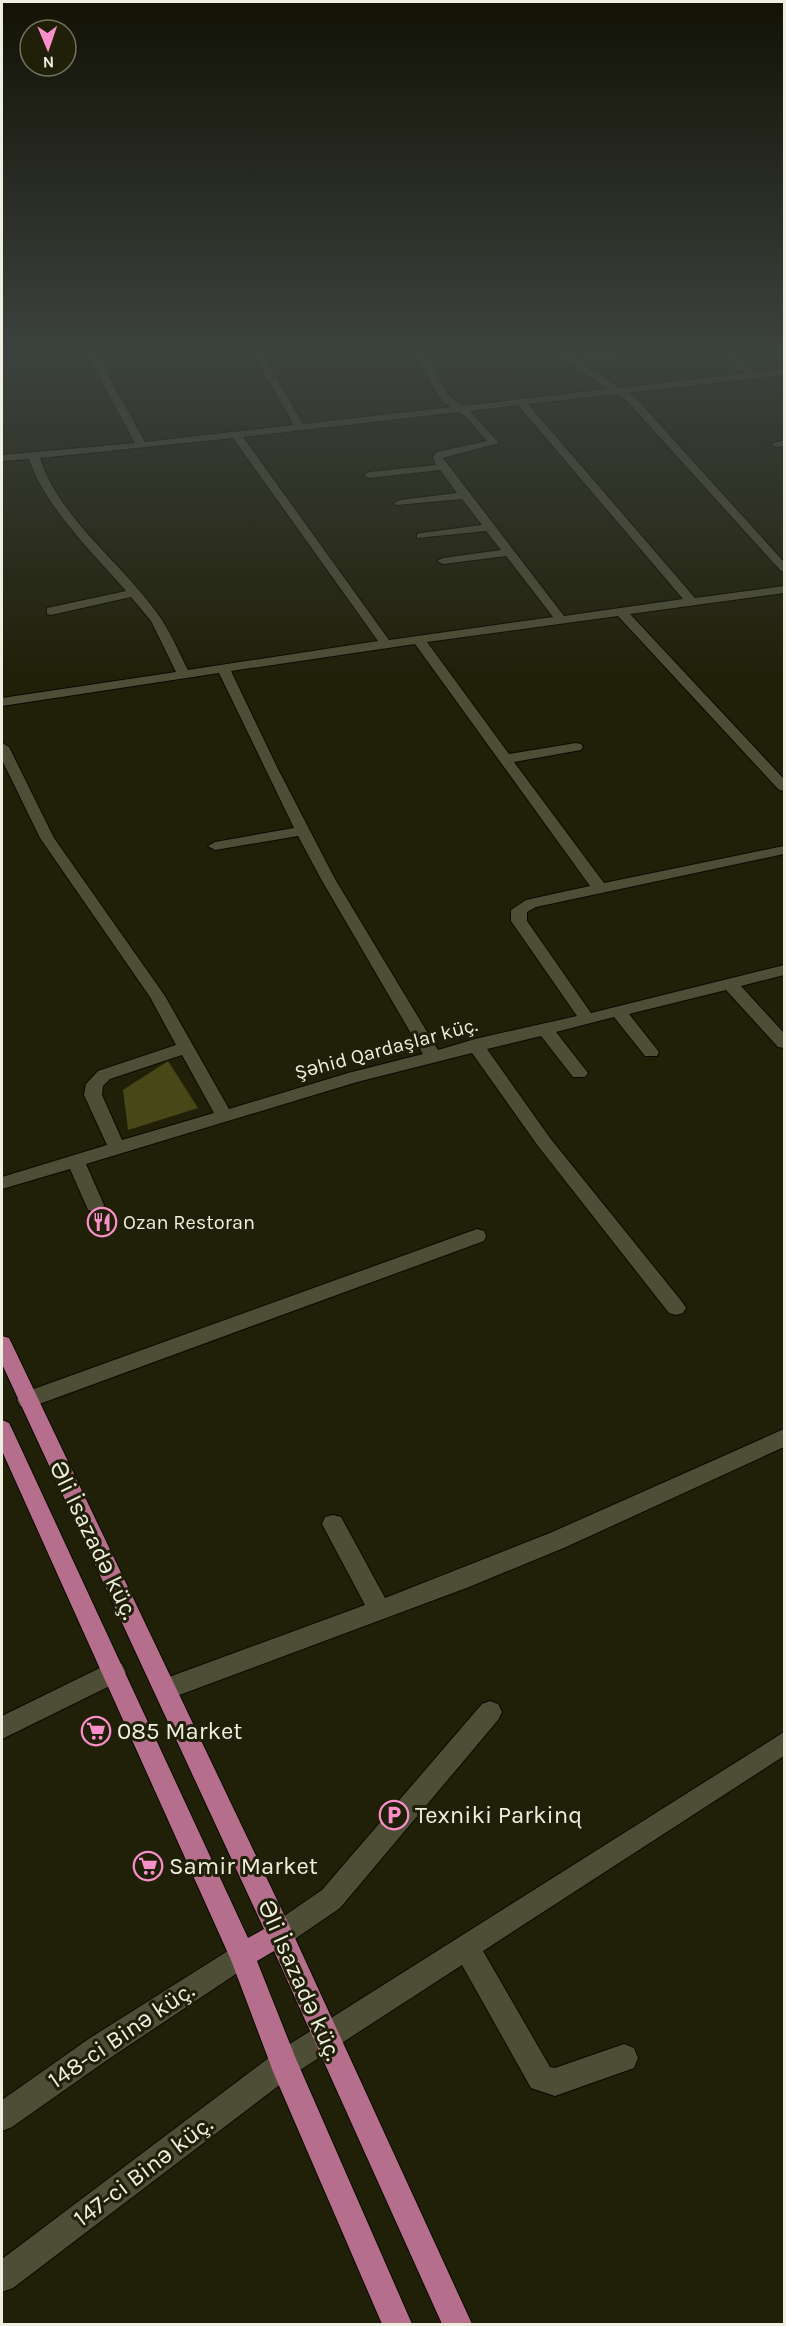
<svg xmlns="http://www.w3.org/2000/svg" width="786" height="2326" font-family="Karla,sans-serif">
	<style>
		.green { fill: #484717 }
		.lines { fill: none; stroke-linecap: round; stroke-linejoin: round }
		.minor-casing { stroke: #0a0900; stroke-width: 2 }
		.major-casing { stroke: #0a0900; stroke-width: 2 }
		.minor { fill: #4e4e36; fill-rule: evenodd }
		.major { fill: #b56f8c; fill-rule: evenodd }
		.labels { text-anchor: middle; stroke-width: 6; stroke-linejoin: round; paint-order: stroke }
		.street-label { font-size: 20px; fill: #efefe1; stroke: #202009 }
		.poi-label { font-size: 20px; fill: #efefe1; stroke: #202009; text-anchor: start }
		.near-street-label { font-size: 24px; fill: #efefe1; stroke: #202009 }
		.near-poi-label { font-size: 24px; fill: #efefe1; stroke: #202009; text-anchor: start }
	</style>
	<rect width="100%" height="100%" fill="#202009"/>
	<polygon class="green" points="168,1061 198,1108 128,1130 123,1090"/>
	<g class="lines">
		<g class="minor-casing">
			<g id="minor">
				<path d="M 85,351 L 95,351 L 145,442 L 294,425 L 251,351 L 261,351 L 303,424 L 451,407 L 442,401 L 412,351 L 422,351 L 450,397 L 463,406 L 607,389 L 554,351 L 565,351 L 575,359 L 625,352 L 625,356 L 582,363 L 619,388 L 746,373 L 717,351 L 728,351 L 756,372 L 784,369 L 784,375 L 628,393 L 634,396 L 784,562 L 784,572 L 780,570 L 626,400 L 616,394 L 528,404 L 695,598 L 784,586 L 784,593 L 630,614 L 784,779 L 784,791 L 779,790 L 618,616 L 427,642 L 509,754 L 576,743 L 581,744 L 583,747 L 581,750 L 514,762 L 604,883 L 784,846 L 784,854 L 536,907 L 527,912 L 527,921 L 591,1013 L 784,965 L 784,975 L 741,986 L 784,1033 L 784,1048 L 778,1047 L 726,990 L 629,1014 L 659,1052 L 657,1056 L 645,1056 L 614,1017 L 556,1032 L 588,1073 L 585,1077 L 573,1077 L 541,1036 L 487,1049 L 550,1138 L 683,1303 L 686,1308 L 683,1313 L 676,1315 L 669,1313 L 538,1146 L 472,1053 L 357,1082 L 86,1164 L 104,1205 L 102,1210 L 95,1212 L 88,1210 L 70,1169 L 2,1189 L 2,1177 L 107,1145 L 84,1095 L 86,1084 L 98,1071 L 176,1045 L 150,997 L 40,838 L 2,760 L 2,743 L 9,747 L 54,838 L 165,996 L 229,1109 L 348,1073 L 423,1054 L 321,879 L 298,836 L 215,850 L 208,846 L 215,842 L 294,828 L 219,673 L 2,706 L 2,698 L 176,672 L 151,621 L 131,597 L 51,615 L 47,614 L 47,608 L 126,591 C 93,553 45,507 29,459 L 2,461 L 2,455 L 135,443 ZM 518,405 L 683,599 L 564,616 L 443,458 L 499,443 L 470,411 ZM 459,412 L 467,418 L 487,441 L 437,452 L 433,457 L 436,465 L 369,472 L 364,475 L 369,478 L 440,470 L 457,493 L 400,500 L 394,503 L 396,505 L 462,499 L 482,525 L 421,533 L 417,534 L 417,538 L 486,531 L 501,550 L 443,558 L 437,561 L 443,564 L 506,556 L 553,617 L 389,640 L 243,437 ZM 233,438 L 378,641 L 188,670 C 178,651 170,630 157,613 C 121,562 59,518 40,458 ZM 415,644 L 590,886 L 526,900 L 511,910 L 511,921 L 577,1016 L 475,1039 L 438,1050 L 335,879 L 277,767 L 231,671 ZM 182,1055 L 214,1113 L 122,1140 L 102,1095 L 103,1086 L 110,1079 Z"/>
				<polygon points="784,440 784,446 776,447 771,444"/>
				<polygon points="477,1229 484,1231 486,1236 484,1241 34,1406 27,1408 20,1406 17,1400 20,1394"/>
				<polygon points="784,1429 784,1447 566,1547 469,1587 166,1700 158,1697 154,1689 158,1681 365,1605 322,1524 325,1517 333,1515 341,1517 385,1598 550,1533"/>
				<polygon points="114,1661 122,1664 126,1672 122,1680 2,1739 2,1716"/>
				<polygon points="490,1701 498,1704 502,1712 498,1720 340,1908 289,1943 280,1947 271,1943 267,1934 271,1925 322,1890 482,1704"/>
				<polygon points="784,1732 784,1756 483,1951 550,2067 555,2068 624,2044 634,2048 638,2058 634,2068 555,2096 531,2088 462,1965 294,2074 13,2288 2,2292 2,2259 274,2054"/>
				<polygon points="242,1942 251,1946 255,1955 251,1964 110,2058 12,2127 2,2131 2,2100 90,2038"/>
			</g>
		</g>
		<g class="major-casing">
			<polygon id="major" points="2,1336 9,1338 12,1344 289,1925 472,2324 442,2324 274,1951 257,1961 296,2059 412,2324 382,2324 274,2074 231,1960 2,1451 2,1420 9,1423 12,1429 248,1938 264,1929 2,1364"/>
		</g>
		<use href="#minor" class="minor"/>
		<use href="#major" class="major"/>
	</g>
	<linearGradient id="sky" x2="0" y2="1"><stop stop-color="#121205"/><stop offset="0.52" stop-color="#3c423e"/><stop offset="1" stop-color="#3c423e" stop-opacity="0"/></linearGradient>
	<rect width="786" height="677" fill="url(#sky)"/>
	<defs>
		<g id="restaurant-ring" transform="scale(1.5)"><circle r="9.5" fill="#202009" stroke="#f98fc9" stroke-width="1.5"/><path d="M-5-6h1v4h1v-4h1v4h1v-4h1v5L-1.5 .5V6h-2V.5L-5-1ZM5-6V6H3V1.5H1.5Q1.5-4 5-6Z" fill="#f98fc9"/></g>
		<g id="supermarket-ring" transform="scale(1.5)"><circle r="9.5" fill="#202009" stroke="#f98fc9" stroke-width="1.5"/><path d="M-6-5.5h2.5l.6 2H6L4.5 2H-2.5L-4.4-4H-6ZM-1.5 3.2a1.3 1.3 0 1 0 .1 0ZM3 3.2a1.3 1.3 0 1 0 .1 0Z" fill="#f98fc9"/></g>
		<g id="parking-ring" transform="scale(1.5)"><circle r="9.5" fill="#202009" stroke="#f98fc9" stroke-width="1.5"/><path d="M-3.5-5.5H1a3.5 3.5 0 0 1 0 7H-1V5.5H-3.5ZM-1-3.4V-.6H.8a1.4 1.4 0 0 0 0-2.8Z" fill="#f98fc9"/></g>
	</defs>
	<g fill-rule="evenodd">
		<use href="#restaurant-ring" x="102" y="1222"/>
		<use href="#supermarket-ring" x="96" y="1731"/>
		<use href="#parking-ring" x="394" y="1815"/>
		<use href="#supermarket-ring" x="148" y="1866"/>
	</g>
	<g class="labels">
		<g class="street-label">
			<text transform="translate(386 1048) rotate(-15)" y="7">Şəhid Qardaşlar küç.</text>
		</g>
		<g class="poi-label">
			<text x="123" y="1229">Ozan Restoran</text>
		</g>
		<g class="near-street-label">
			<text transform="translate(94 1540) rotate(64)" y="8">Əli İsazadə küç.</text>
			<text transform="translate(300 1980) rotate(66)" y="8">Əli İsazadə küç.</text>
			<text transform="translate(121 2035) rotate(-34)" y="8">148-ci Binə küç.</text>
			<text transform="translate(143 2171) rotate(-37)" y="8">147-ci Binə küç.</text>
		</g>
		<g class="near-poi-label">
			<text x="117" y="1739">085 Market</text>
			<text x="415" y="1823">Texniki Parkinq</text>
			<text x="169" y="1874">Samir Market</text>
		</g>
	</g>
	<rect width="786" height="2326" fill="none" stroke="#efefe1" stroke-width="6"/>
	<g transform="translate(48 48) rotate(178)"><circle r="28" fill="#202009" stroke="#73735f" stroke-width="1.5"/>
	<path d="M0-4.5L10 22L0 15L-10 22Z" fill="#f98fc9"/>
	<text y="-9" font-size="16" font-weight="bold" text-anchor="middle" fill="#efefe1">N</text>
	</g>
</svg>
